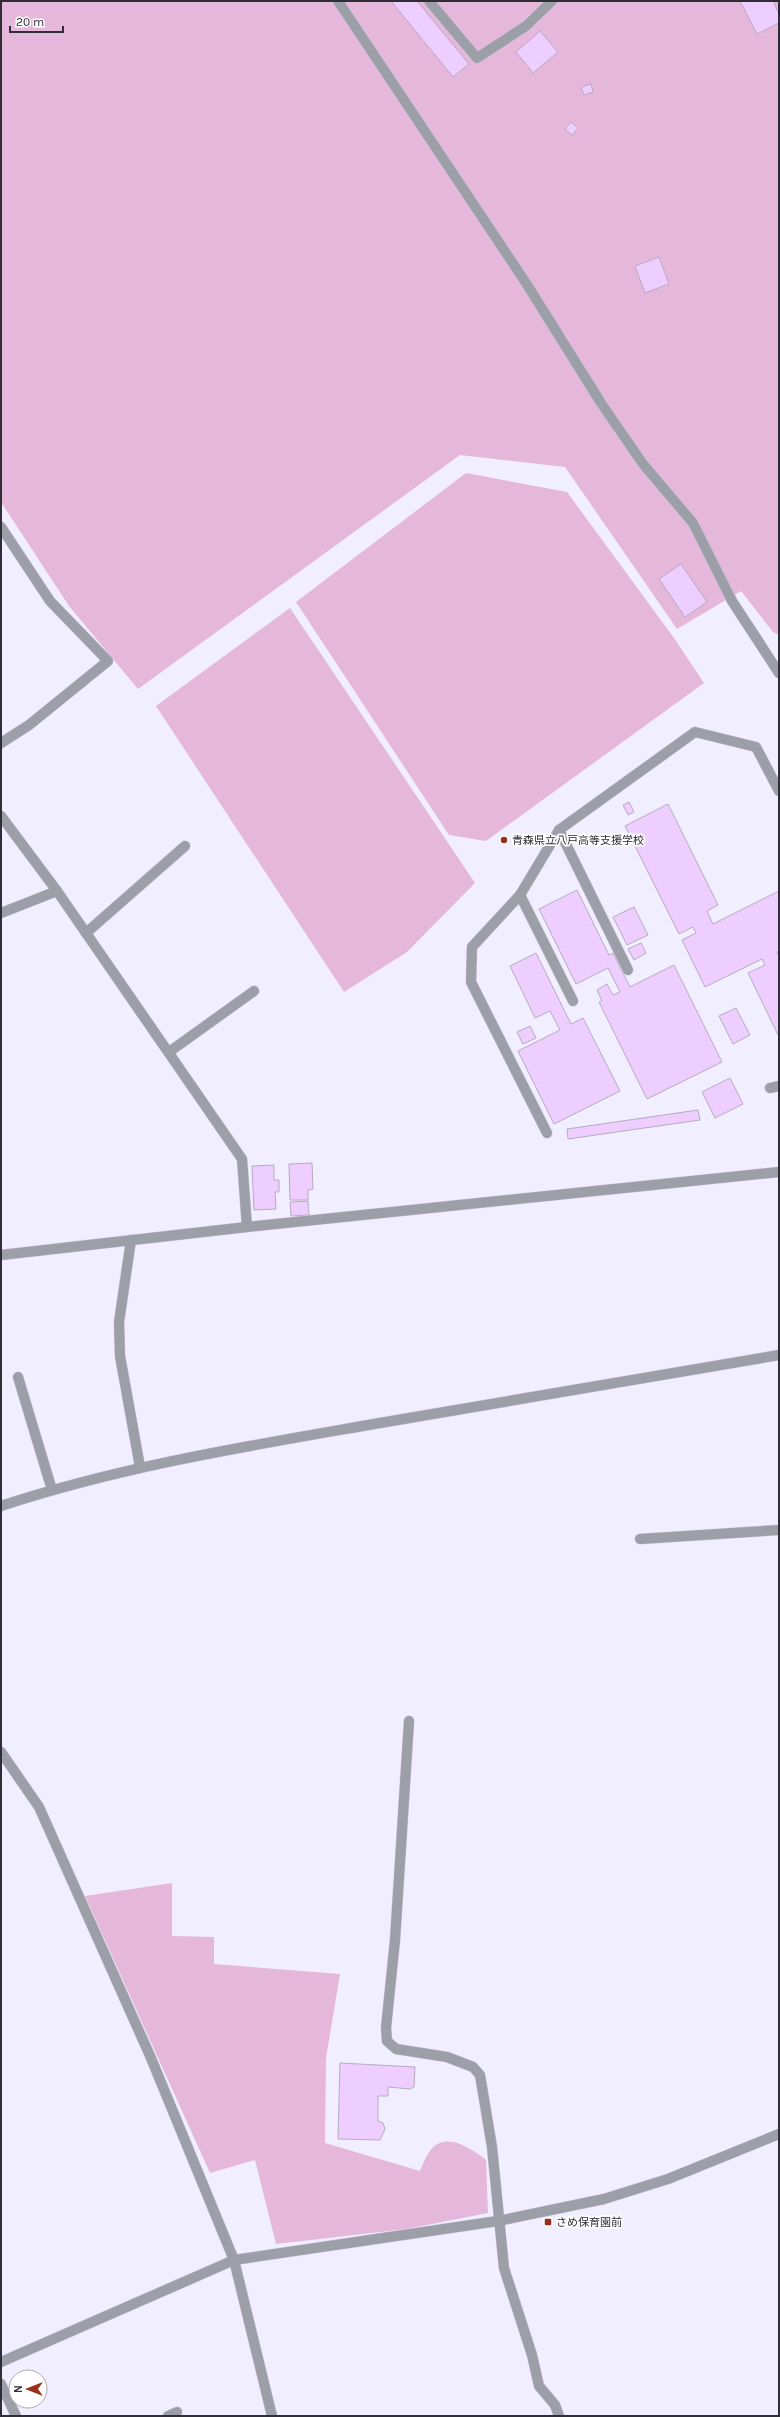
<svg xmlns="http://www.w3.org/2000/svg" width="780" height="2417" font-family="Karla,'Noto Sans JP',sans-serif">
	<style>
		.green { fill: #e5b7db }
		.building { fill: #eecdff; stroke: #b7abbe }
		.lines { fill: none; stroke-linecap: round; stroke-linejoin: round }
		.minor-casing { stroke: #cecbdb; stroke-width: 11 }
		.minor { stroke: #9d9fa8; stroke-width: 10 }
		.poi-dot { fill: #982f19; stroke: #fff; stroke-width: 1.5 }
		.labels { text-anchor: middle; stroke-width: 3.5; stroke-linejoin: round; paint-order: stroke }
		.poi-label { font-size: 11px; fill: #2f2d35; stroke: #fff; text-anchor: start }
	</style>
	<rect width="100%" height="100%" fill="#f1eeff"/>
	<g class="green">
		<polygon points="1,1 779,1 779,635 773,632 741,591 677,629 565,467 460,455 138,689 69,606 1,502"/>
		<polygon points="466,473 567,492 674,638 704,683 486,841 449,835 296,602"/>
		<polygon points="290,608 475,883 407,952 344,992 156,706"/>
		<path d="M 172,1883 L 172,1936 L 214,1937 L 214,1964 L 340,1974 L 326,2058 L 325,2143 L 420,2171 C 423,2164 426,2156 430,2151 C 445,2130 472,2149 486,2160 L 488,2213 L 406,2229 L 276,2244 L 255,2160 L 210,2173 L 85,1896 Z"/>
	</g>
	<g class="building">
		<polygon points="391,1 417,1 469,64 453,77"/>
		<polygon points="740,1 773,1 779,14 779,23 757,34"/>
		<polygon points="540,31 558,52 533,73 516,52"/>
		<polygon points="591,84 593,92 584,95 581,87"/>
		<polygon points="571,122 578,128 572,135 565,129"/>
		<polygon points="659,257 669,284 645,293 635,266"/>
		<polygon points="681,564 707,602 685,617 659,579"/>
		<polygon points="629,802 634,812 628,815 623,805"/>
		<polygon points="668,804 718,905 707,911 713,924 779,891 779,951 777,952 779,957 779,1037 748,973 765,965 762,959 705,987 682,940 696,933 693,927 679,934 625,826"/>
		<polygon points="577,890 609,955 613,953 630,987 674,965 722,1062 647,1099 599,1002 602,1001 597,990 607,984 613,995 620,992 608,968 576,984 539,909"/>
		<polygon points="634,907 648,935 627,945 613,917"/>
		<polygon points="641,943 646,953 634,960 628,949"/>
		<polygon points="536,953 571,1024 583,1018 620,1091 554,1124 518,1051 560,1030 550,1011 535,1018 510,966"/>
		<polygon points="736,1008 750,1035 733,1044 719,1016"/>
		<polygon points="530,1026 536,1038 523,1044 517,1032"/>
		<polygon points="730,1078 743,1104 715,1118 702,1092"/>
		<polygon points="698,1110 700,1120 568,1139 567,1129"/>
		<polygon points="312,1163 313,1189 308,1190 308,1200 290,1200 289,1164"/>
		<polygon points="274,1165 274,1180 279,1180 279,1192 275,1192 276,1209 254,1210 252,1166"/>
		<polygon points="308,1201 309,1215 291,1216 290,1202"/>
		<polygon points="340,2063 415,2067 414,2087 410,2089 388,2087 388,2096 378,2096 378,2121 383,2123 385,2129 380,2140 338,2139"/>
	</g>
	<g class="lines">
		<g class="minor-casing">
			<g id="minor">
				<polyline points="338,1 526,283 601,403 643,464 693,523 732,601 779,673"/>
				<polyline points="429,1 477,58 526,26 552,1"/>
				<polyline points="1,527 50,601 108,661 29,725 1,743"/>
				<polyline points="1,816 57,891 242,1159 247,1227"/>
				<polyline points="559,830 628,970"/>
				<polyline points="520,895 573,1001"/>
				<polyline points="1,913 57,891"/>
				<polyline points="86,933 185,846"/>
				<polyline points="169,1052 254,991"/>
				<polyline points="770,1088 779,1086"/>
				<polyline points="547,1133 471,982 472,947 520,895 559,830 695,732 756,747 779,791"/>
				<polyline points="131,1240 119,1322 120,1356 140,1467"/>
				<polyline points="1,1255 247,1227 779,1172"/>
				<polyline points="18,1377 52,1490"/>
				<path d="M 1,1506 C 123,1466 248,1446 374,1424 C 509,1401 644,1378 779,1355"/>
				<polyline points="640,1539 779,1530"/>
				<polyline points="409,1721 395,1940 386,2028 387,2041 396,2049 447,2057 473,2067 480,2075 492,2147 504,2268 532,2355 539,2386 555,2405 559,2416"/>
				<polyline points="1,1752 39,1807 151,2058 234,2260 272,2416"/>
				<polyline points="1,2362 234,2260 498,2221 604,2199 668,2179 779,2134"/>
				<polyline points="1,2384 16,2416"/>
				<polyline points="168,2416 177,2412"/>
			</g>
		</g>
		<use href="#minor" class="minor"/>
	</g>
	<g class="poi-dot">
		<circle cx="504" cy="840" r="4"/>
		<rect x="544" y="2218" width="8" height="8" rx="2"/>
	</g>
	<g class="labels">
		<g class="poi-label">
			<text x="512" y="844">青森県立八戸高等支援学校</text>
			<text x="556" y="2226">さめ保育園前</text>
		</g>
	</g>
	<rect width="780" height="2417" fill="none" stroke="#2f2d35" stroke-width="4"/>
	<g transform="translate(28 2389) rotate(270)"><circle r="19" fill="#ffffff" stroke="#acabae"/>
	<path d="M0-3L7 15L0 10L-7 15Z" fill="#982f19"/>
	<text y="-6" font-size="11" font-weight="bold" text-anchor="middle" fill="#2f2d35">N</text>
	</g>
	<path d="M10 26v6h53v-6" fill="none" stroke="#2f2d35" stroke-width="2"/>
	<text x="16" y="26" font-size="12" fill="#2f2d35" stroke="#ffffff" stroke-width="3" paint-order="stroke">20 m</text>
</svg>
